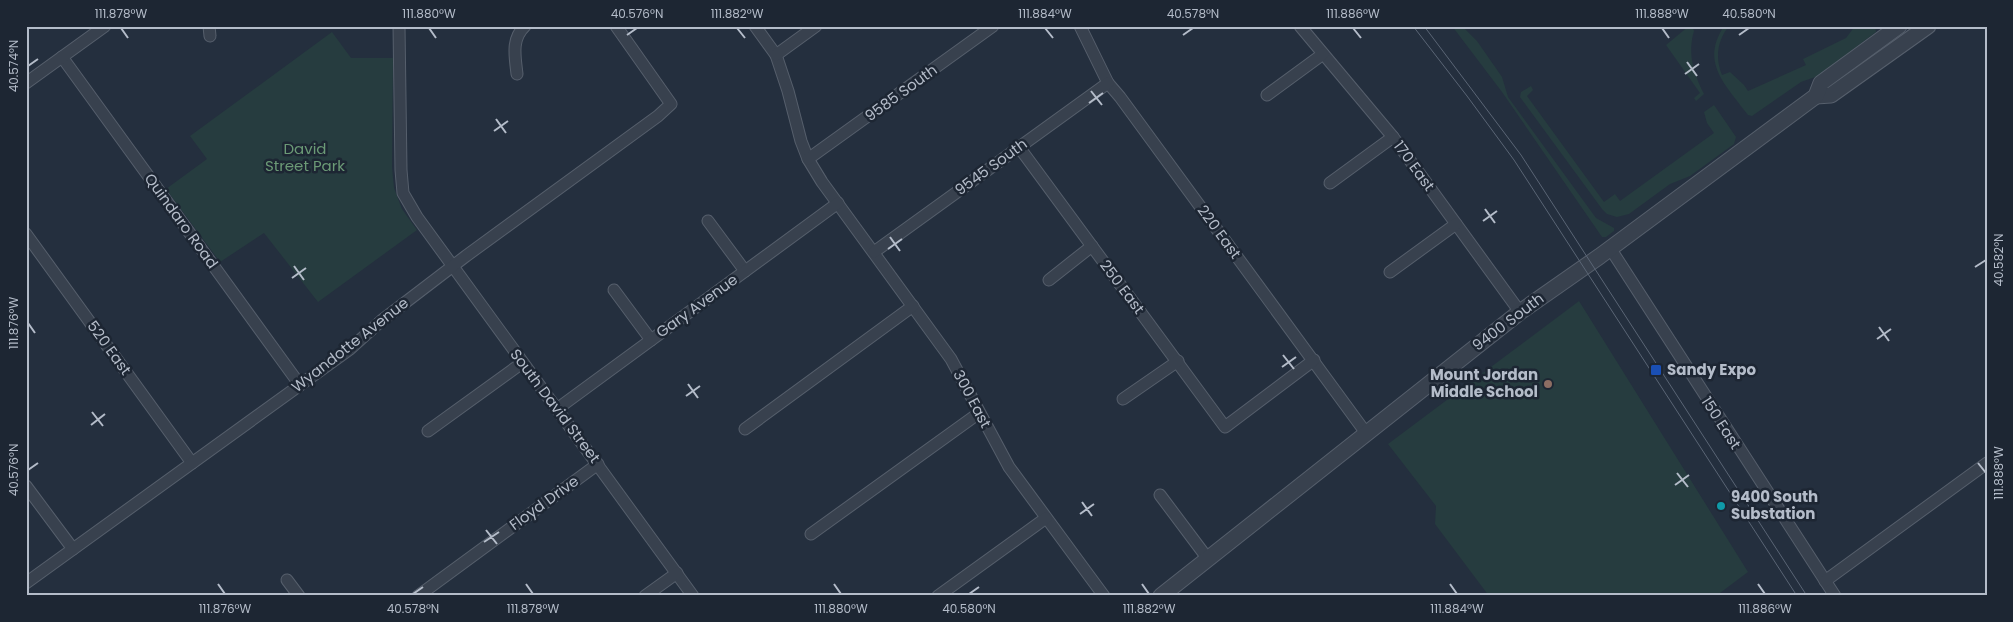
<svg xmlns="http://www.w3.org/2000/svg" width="2013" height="622" font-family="Poppins,sans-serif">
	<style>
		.green { fill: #263c3f }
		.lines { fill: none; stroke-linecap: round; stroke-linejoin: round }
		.minor-casing { stroke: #565f6c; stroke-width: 13 }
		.tertiary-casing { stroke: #565f6c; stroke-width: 17 }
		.minor { stroke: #38414e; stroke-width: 11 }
		.tertiary { stroke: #38414e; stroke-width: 15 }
		.tram { stroke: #5a6575; stroke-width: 1 }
		.ticks { fill: none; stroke: #b4bcc9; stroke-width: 2 }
		.transit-dot { fill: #1a4fb4; stroke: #1d2633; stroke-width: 2 }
		.education-dot { fill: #8d6e63; stroke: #1d2633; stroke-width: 2 }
		.culture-dot { fill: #0f9aa8; stroke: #1d2633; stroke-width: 2 }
		.labels { text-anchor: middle; stroke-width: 5; stroke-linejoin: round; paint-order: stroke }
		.street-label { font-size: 15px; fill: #b4bcc9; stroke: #1d2633 }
		.park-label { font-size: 15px; fill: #6b9a76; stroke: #1d2633 }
		.poi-label { font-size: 15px; font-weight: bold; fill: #b4bcc9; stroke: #1d2633; text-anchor: start }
		.neatline { fill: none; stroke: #b4bcc9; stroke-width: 2 }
		.ticks-label { font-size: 12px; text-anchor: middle; fill: #b4bcc9 }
	</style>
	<rect width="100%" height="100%" fill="#242f3e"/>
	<g class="green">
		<polygon points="1452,26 1462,26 1477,41 1502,77 1508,97 1596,218 1614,228 1614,231 1606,237 1602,237 1502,92"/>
		<path d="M 1689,26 L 1692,26 L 1694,31 C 1687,54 1694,74 1704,94 L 1696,101 L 1694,98 L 1700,93 L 1666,45 Z"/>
		<path d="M 1724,26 L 1729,26 C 1717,41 1715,58 1722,75 L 1730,72 L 1744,85 L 1748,91 L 1806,65 L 1803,59 L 1846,38 L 1855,26 L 1875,26 L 1876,32 L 1818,76 L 1801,82 L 1752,116 L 1748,115 L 1744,110 C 1723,82 1701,61 1724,26 Z"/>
		<polygon points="332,32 351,58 393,58 392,167 394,188 402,209 417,230 318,302 264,233 220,262 166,189 207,159 190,136"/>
		<polygon points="1531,86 1533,90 1527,96 1604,202 1615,194 1620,201 1714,133 1707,123 1704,112 1714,105 1736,137 1734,144 1690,176 1670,184 1629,214 1617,217 1607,214 1602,209 1520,97 1521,92"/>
		<polygon points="1579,301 1748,572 1716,596 1489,596 1435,524 1436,506 1388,444"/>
	</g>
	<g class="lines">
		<g class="minor-casing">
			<g id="minor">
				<polyline points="209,26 210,36"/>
				<polyline points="399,26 401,170 403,193 417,217 693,596"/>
				<polyline points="755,26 776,55 788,91 801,141 808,159 822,182 951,359 1009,467 1104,596"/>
				<polyline points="1080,26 1108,83 1120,97 1366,433"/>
				<polyline points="1300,26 1393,137 1520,312"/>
				<polyline points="776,55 816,26"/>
				<polyline points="62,57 300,385"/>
				<path d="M 517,74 C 515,56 511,39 525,26"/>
				<polyline points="26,83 105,26"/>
				<polyline points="1267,95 1323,54"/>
				<polyline points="1019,147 1225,427 1314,360"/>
				<polyline points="808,159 993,26"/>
				<polyline points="1330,183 1393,137"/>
				<polyline points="708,221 745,271"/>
				<polyline points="26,234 192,463"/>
				<polyline points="1610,248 1835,596"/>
				<polyline points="874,252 1108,83"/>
				<polyline points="1390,272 1456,224"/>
				<polyline points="1049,280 1092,246"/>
				<polyline points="614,290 651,340"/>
				<polyline points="1123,399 1178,361"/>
				<polyline points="557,409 838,203"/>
				<polyline points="745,429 913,306"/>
				<polyline points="428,431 522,363"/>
				<polyline points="26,486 73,549"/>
				<polyline points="1160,495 1208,559"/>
				<polyline points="811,534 979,413"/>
				<polyline points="287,580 299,596"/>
				<polyline points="1825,581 1987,463"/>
				<polyline points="26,583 350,349 381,321 466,256 658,116 671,104 616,26"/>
				<polyline points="418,596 598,464"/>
				<polyline points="645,596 677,573"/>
				<polyline points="938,596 1046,518"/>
			</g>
		</g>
		<g class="tertiary-casing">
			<g id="tertiary">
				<polyline points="1816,96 1831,95 1928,26"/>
				<polyline points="1161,596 1520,312 1600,256 1816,96 1821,83 1899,26"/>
			</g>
		</g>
		<use href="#minor" class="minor"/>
		<use href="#tertiary" class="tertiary"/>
		<g class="tram">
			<polyline points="1413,26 1467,96 1514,160 1797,596"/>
			<polyline points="1424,26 1521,155 1807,596"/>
		</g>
	</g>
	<path class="ticks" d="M 121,28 L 128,38M 429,28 L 436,38M 737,28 L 745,38M 1045,28 L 1053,38M 1353,28 L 1361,38M 1662,28 L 1669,38M 627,35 L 637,28M 1183,35 L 1193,28M 1739,35 L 1749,28M 1687,62 L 1697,76M 28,66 L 38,59M 1685,74 L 1699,64M 1091,91 L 1102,105M 1089,103 L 1103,93M 496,119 L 506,133M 494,131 L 508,121M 1485,209 L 1495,223M 1483,221 L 1497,211M 890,237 L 900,251M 888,249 L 902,239M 294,266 L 304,280M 1975,267 L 1986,260M 292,278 L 306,268M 28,323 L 35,333M 1879,327 L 1889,341M 1877,339 L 1891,329M 1283,355 L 1294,369M 1282,367 L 1296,357M 688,384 L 698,398M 686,396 L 700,386M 92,412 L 103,426M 91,425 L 105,414M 1978,463 L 1986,473M 28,470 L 38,463M 1677,473 L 1688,487M 1675,485 L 1689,475M 1082,502 L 1092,516M 1080,514 L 1094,504M 486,530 L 497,544M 484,542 L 499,532M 218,584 L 225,594M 526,584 L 533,594M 834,584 L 841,594M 1142,584 L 1149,594M 1450,584 L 1457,594M 1758,584 L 1765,594M 413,594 L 423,587M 969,594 L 979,587"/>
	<rect class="transit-dot" x="1650" y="364" width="12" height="12" rx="2.5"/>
	<circle class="education-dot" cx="1548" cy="384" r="5"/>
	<circle class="culture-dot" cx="1721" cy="506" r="5"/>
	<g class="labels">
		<g class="street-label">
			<text transform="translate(901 93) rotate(-36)" y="5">9585 South</text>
			<text transform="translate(1414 166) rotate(54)" y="5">170 East</text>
			<text transform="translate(991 167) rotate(-36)" y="5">9545 South</text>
			<text transform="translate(181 221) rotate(54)" y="5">Quindaro Road</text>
			<text transform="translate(1219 232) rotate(54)" y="5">220 East</text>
			<text transform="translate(1122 287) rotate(53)" y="5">250 East</text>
			<text transform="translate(697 306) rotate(-36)" y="5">Gary Avenue</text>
			<text transform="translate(1508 322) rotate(-37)" y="5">9400 South</text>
			<text transform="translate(350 345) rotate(-38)" y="5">Wyandotte Avenue</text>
			<text transform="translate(109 348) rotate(54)" y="5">520 East</text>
			<text transform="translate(972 399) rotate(62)" y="5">300 East</text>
			<text transform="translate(555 406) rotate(53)" y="5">South David Street</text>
			<text transform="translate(1721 423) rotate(57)" y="5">150 East</text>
			<text transform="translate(544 503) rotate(-36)" y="5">Floyd Drive</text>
		</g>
		<g class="park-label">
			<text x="305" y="154">David<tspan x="305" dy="17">Street Park</tspan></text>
		</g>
		<g class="poi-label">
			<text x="1667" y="375">Sandy Expo</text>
			<text x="1538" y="380" text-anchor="end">Mount Jordan<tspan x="1538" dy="17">Middle School</tspan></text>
			<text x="1731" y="502">9400 South<tspan x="1731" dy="17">Substation</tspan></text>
		</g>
	</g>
	<rect width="2013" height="622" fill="none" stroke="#1d2633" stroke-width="55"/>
	<rect x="28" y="28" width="1958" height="566" class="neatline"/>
	<g class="ticks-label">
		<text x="121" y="18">111.878°W</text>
		<text x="429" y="18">111.880°W</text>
		<text x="637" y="18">40.576°N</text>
		<text x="737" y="18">111.882°W</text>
		<text x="1045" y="18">111.884°W</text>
		<text x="1193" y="18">40.578°N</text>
		<text x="1353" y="18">111.886°W</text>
		<text x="1662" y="18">111.888°W</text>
		<text x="1749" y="18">40.580°N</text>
		<text transform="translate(14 66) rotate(-90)" y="4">40.574°N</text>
		<text transform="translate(1999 260) rotate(-90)" y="4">40.582°N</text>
		<text transform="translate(14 323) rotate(-90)" y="4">111.876°W</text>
		<text transform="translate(14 470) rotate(-90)" y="4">40.576°N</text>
		<text transform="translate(1999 473) rotate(-90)" y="4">111.888°W</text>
		<text x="225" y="613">111.876°W</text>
		<text x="413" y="613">40.578°N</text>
		<text x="533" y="613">111.878°W</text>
		<text x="841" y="613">111.880°W</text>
		<text x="969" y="613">40.580°N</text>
		<text x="1149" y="613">111.882°W</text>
		<text x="1457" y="613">111.884°W</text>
		<text x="1765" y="613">111.886°W</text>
	</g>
</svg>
